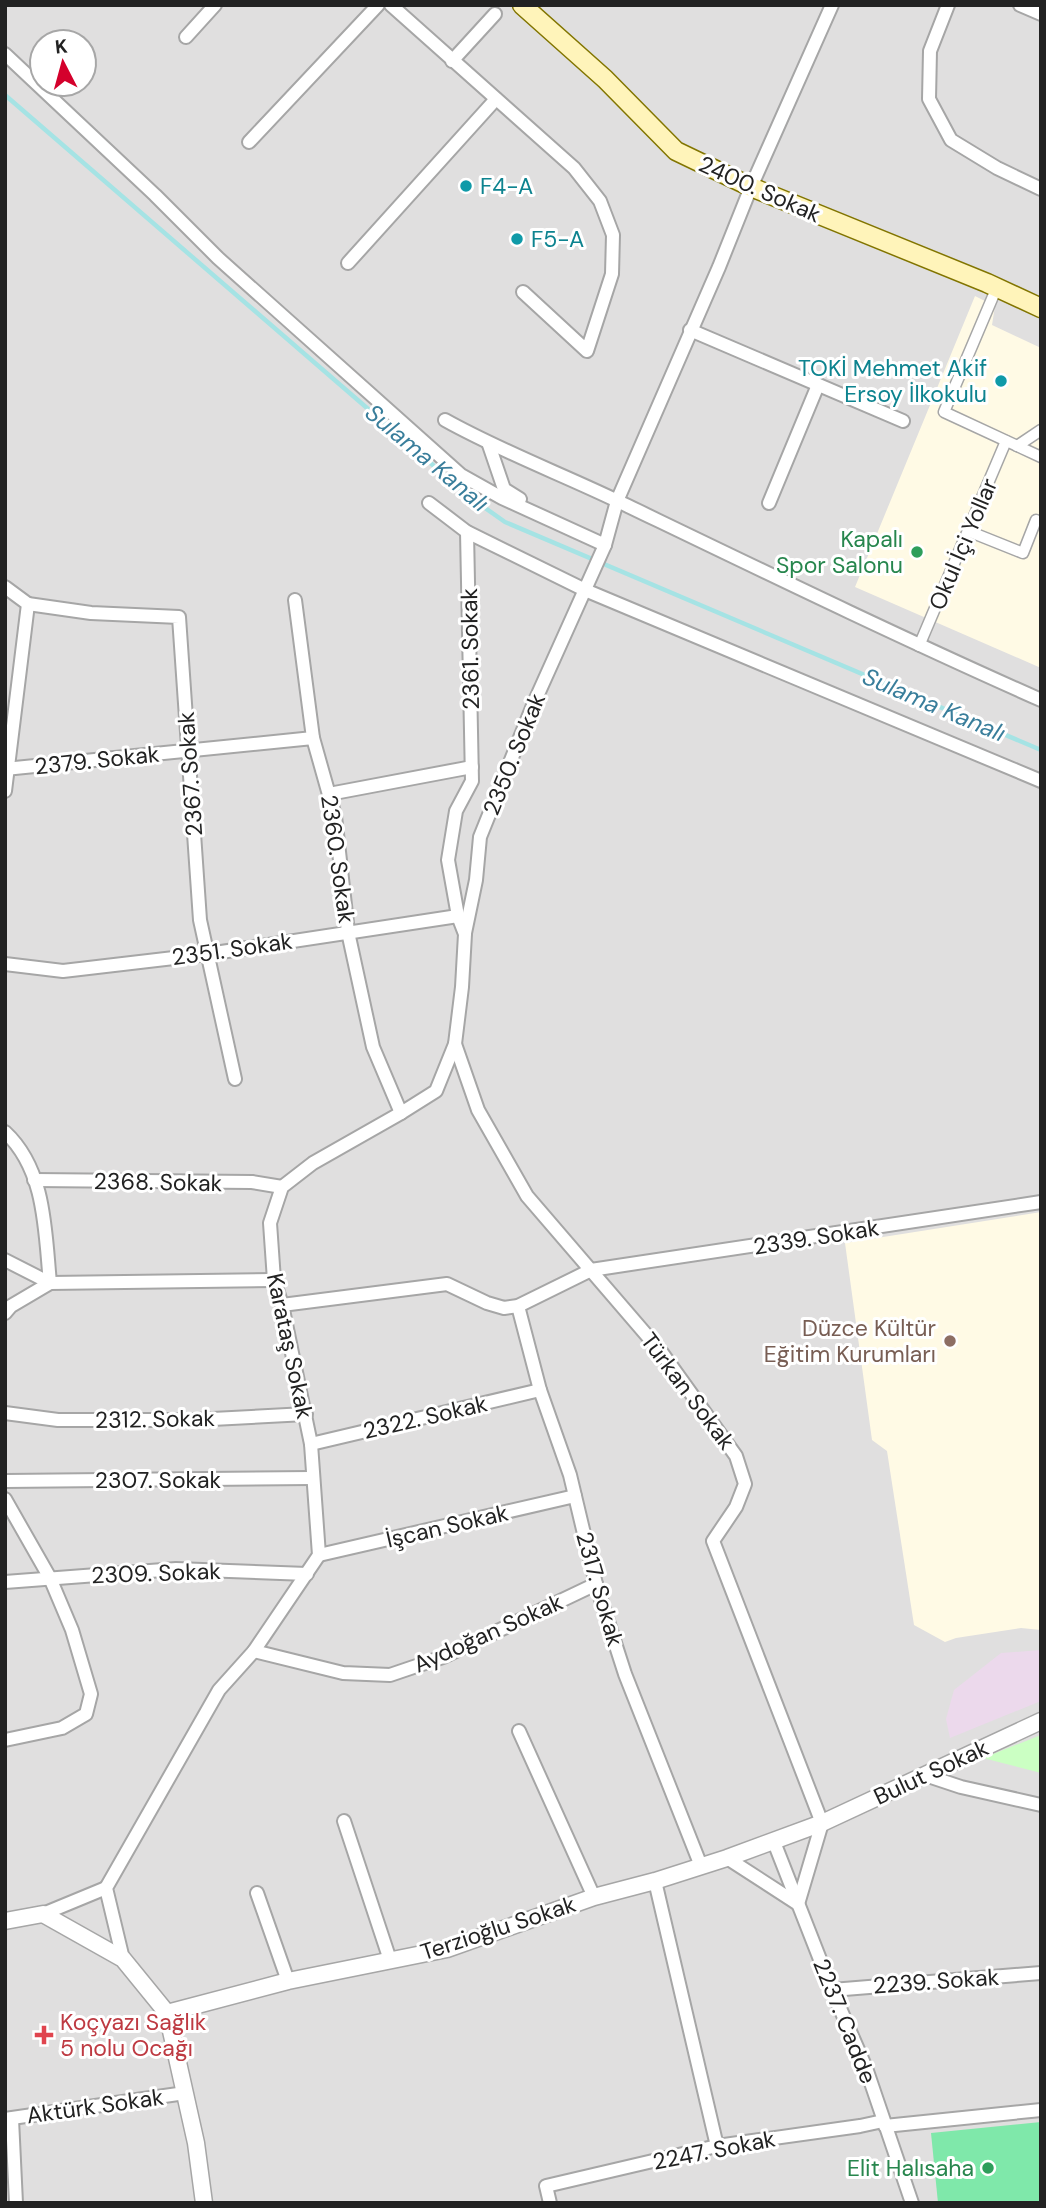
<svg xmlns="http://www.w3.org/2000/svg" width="1046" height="2208" font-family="'DM Sans',sans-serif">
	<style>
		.residential { fill: #e0dfdf; fill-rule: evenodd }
		.industrial { fill: #ecd9ec }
		.education { fill: #fffae5 }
		.park { fill: #cbffc3 }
		.pitch { fill: #7fe8aa }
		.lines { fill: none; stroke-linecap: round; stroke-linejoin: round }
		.stream { stroke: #a5e3e4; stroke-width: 4.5 }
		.pedestrian-casing { stroke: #a6a6a6; stroke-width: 13 }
		.minor-casing { stroke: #a6a6a6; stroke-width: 16 }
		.tertiary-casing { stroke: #a6a6a6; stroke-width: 19 }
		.secondary-casing { stroke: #827500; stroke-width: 21 }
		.pedestrian { stroke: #fff; stroke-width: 10 }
		.minor { stroke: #fff; stroke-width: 12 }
		.tertiary { stroke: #fff; stroke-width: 16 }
		.secondary { stroke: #fff4ba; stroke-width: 18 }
		.culture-dot { fill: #0f9aa8; stroke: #fff; stroke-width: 2.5 }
		.leisure-dot { fill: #2e9e5b; stroke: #fff; stroke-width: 2.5 }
		.education-dot { fill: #8d6e63; stroke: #fff; stroke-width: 2.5 }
		.health-dot { fill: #e0444e; stroke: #fff; stroke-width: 2.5 }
		.labels { text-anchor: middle; stroke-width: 6; stroke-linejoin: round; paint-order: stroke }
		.culture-label { font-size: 23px; fill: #0d838f; stroke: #fff; text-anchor: start }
		.street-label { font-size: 23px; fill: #222; stroke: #fff }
		.leisure-label { font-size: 23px; fill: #27864d; stroke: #fff; text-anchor: end }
		.education-label { font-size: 23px; fill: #785e54; stroke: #fff; text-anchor: end }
		.health-label { font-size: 23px; fill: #be3a42; stroke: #fff; text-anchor: start }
		.water-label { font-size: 24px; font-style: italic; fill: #397e9b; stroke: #fff }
	</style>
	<rect width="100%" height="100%" fill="#f3ede8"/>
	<path class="residential" d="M 5,5 L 1041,5 L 1041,2203 L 5,2203 ZM 42,42 L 84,42 L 84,84 L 42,84 Z"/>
	<polygon class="industrial" points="1041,1650 1041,1701 950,1738 946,1719 954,1690 1001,1653"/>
	<g class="education">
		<polygon points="975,296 995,306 992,325 1041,348 1041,668 855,587"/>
		<polygon points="1041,1212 1041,1630 1021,1628 956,1638 945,1642 914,1625 887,1451 872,1440 845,1243"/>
	</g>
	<polygon class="park" points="1041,1735 1041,1773 983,1758"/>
	<polygon class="pitch" points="1041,2122 1041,2203 938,2203 931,2133"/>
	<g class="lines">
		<polyline class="stream" points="5,95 471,498 505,522 1041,750"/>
		<g class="pedestrian-casing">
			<g id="pedestrian">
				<polyline points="997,287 944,412 1041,457"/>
				<polyline points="1017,446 1041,430"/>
				<polyline points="968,531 1023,553 1036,520"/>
				<polyline points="919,646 1006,441"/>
			</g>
		</g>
		<g class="minor-casing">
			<g id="minor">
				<polyline points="391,5 574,168 600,201 613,235 612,274 587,351 523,292"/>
				<polyline points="948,5 930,51 929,99 951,140 997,168 1041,189"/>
				<polyline points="1020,5 1041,14"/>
				<polyline points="186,37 215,5"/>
				<polyline points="5,54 155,195 218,258 461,475 502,498 605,545"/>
				<polyline points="452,61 495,14"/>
				<polyline points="249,142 378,5"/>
				<polyline points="348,263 496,99"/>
				<polyline points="690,330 903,421"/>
				<path d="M 445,420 C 504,453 567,476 628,506 C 765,572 901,638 1041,700"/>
				<polyline points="489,445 504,489 520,499"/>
				<polyline points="429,503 467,532 585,590 1041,781"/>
				<polyline points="769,503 818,385"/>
				<polyline points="5,587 28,604 5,791"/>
				<polyline points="295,600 313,738 335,816 348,932 373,1047 401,1113"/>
				<polyline points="28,604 91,613 179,617 200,920 235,1079"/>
				<polyline points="5,769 313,738"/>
				<polyline points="329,794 472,767"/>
				<polyline points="465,933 476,880 480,837 534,703 605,545 617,501 719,267 751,187 832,5"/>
				<polyline points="5,964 63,971 208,954 458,916"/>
				<polyline points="455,1044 478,1110 527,1196 662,1353 736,1456 745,1484 736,1507 713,1541 822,1823 798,1904 727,1858"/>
				<path d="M 5,1132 C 46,1170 45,1232 50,1283"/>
				<polyline points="34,1180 252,1182 282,1187"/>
				<polyline points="5,1260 50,1283"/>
				<polyline points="282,1305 447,1284 487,1303 504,1308 518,1306 591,1270 1041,1202"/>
				<polyline points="518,1306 540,1390 570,1475 596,1584 625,1674 701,1866"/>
				<polyline points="5,1313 11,1306 50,1283 274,1280"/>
				<polyline points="5,1413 58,1420 193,1420 306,1414"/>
				<polyline points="311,1444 540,1390"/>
				<polyline points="5,1481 312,1478"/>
				<polyline points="5,1499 50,1578 72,1630 91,1694 86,1714 62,1728 5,1740"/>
				<polyline points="319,1555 575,1496"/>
				<polyline points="5,1582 176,1569 307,1574"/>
				<polyline points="254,1651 343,1673 390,1675 443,1657 596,1584"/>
				<polyline points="519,1731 594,1897"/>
				<polyline points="925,1775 961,1787 1041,1805"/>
				<polyline points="344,1821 390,1960"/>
				<polyline points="774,1842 832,1990 866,2068 912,2203"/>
				<polyline points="655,1881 717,2146"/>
				<polyline points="257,1893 288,1981"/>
				<polyline points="43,1914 106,1888"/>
				<polyline points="123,1959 106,1888 219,1690 254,1651 319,1555 311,1444 282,1305 274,1280 270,1223 282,1187 313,1163 401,1113 436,1091 455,1044 462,987 465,934 458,916 448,860 456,811 472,781 467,532"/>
				<polyline points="832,1990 1041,1973"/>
				<polyline points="5,2119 185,2093"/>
				<polyline points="12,2119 16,2203"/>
				<polyline points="885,2126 1041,2110"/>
				<polyline points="550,2203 546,2186 717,2146 860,2126 883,2121"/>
			</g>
		</g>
		<g class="tertiary-casing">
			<g id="tertiary">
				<polyline points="5,1921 43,1914 123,1959 167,2013 196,2143 204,2203"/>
				<polyline points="167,2013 288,1981 447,1949 594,1897 655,1881 727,1858 822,1823 1041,1721"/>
			</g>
		</g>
		<g class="secondary-casing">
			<polyline id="secondary" points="522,5 605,79 676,151 751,187 987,283 1041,308"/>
		</g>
		<use href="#pedestrian" class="pedestrian"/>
		<use href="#minor" class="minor"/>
		<use href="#tertiary" class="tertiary"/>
		<use href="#secondary" class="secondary"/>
	</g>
	<g class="culture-dot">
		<circle cx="466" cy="186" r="7"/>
		<circle cx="517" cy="239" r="7"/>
		<circle cx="1001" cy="381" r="7"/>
	</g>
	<g class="leisure-dot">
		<circle cx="917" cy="552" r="7"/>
		<circle cx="988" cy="2168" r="7"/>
	</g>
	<circle class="education-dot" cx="950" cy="1341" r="7"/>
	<path class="health-dot" d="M40.5 2024.5h7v7h7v7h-7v7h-7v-7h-7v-7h7z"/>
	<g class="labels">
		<g class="culture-label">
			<text x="480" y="194">F4-A</text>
			<text x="531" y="247">F5-A</text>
			<text x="987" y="376" text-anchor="end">TOKİ Mehmet Akif<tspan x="987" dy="26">Ersoy İlkokulu</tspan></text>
		</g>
		<g class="street-label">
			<text transform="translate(760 189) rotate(24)" y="8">2400. Sokak</text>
			<text transform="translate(963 544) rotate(-67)" y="8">Okul İçi Yollar</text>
			<text transform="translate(470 649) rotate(-91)" y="8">2361. Sokak</text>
			<text transform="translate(514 754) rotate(-68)" y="8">2350. Sokak</text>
			<text transform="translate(97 760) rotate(-6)" y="8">2379. Sokak</text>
			<text transform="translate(190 774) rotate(-94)" y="8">2367. Sokak</text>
			<text transform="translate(338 859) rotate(82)" y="8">2360. Sokak</text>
			<text transform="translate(232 949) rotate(-8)" y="8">2351. Sokak</text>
			<text transform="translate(158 1182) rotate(1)" y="8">2368. Sokak</text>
			<text transform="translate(816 1237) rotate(-9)" y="8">2339. Sokak</text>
			<text transform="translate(290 1346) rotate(78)" y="8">Karataş Sokak</text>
			<text transform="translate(688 1391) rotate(53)" y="8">Türkan Sokak</text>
			<text transform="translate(425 1417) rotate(-13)" y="8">2322. Sokak</text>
			<text transform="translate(155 1419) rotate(-1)" y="8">2312. Sokak</text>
			<text x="158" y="1488">2307. Sokak</text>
			<text transform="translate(447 1526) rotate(-13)" y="8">İşcan Sokak</text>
			<text transform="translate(156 1573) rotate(-2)" y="8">2309. Sokak</text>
			<text transform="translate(600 1589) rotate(74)" y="8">2317. Sokak</text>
			<text transform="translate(488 1633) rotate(-24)" y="8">Aydoğan Sokak</text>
			<text transform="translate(931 1772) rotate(-25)" y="8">Bulut Sokak</text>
			<text transform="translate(498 1928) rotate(-18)" y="8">Terzioğlu Sokak</text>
			<text transform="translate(936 1981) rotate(-4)" y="8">2239. Sokak</text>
			<text transform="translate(845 2021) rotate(68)" y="8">2237. Cadde</text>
			<text transform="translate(95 2106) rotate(-8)" y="8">Aktürk Sokak</text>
			<text transform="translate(714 2150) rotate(-11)" y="8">2247. Sokak</text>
		</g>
		<g class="leisure-label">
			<text x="903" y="547">Kapalı<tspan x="903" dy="26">Spor Salonu</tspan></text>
			<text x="974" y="2176">Elit Halısaha</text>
		</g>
		<g class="education-label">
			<text x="936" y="1336">Düzce Kültür<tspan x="936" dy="26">Eğitim Kurumları</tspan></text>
		</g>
		<g class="health-label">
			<text x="60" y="2030">Koçyazı Sağlık<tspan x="60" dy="26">5 nolu Ocağı</tspan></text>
		</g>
		<g class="water-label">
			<text transform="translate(427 458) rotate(40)" y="8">Sulama Kanalı</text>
			<text transform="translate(934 705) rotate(23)" y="8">Sulama Kanalı</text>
		</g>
	</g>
	<rect width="1046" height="2208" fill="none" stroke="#222222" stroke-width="14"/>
	<g transform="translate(63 63) rotate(354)"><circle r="33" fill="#ffffff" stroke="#a7a7a7" stroke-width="2"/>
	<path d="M0-5L12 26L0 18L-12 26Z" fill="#d4002c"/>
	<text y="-10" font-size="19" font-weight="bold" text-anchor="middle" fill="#222222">K</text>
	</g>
</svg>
